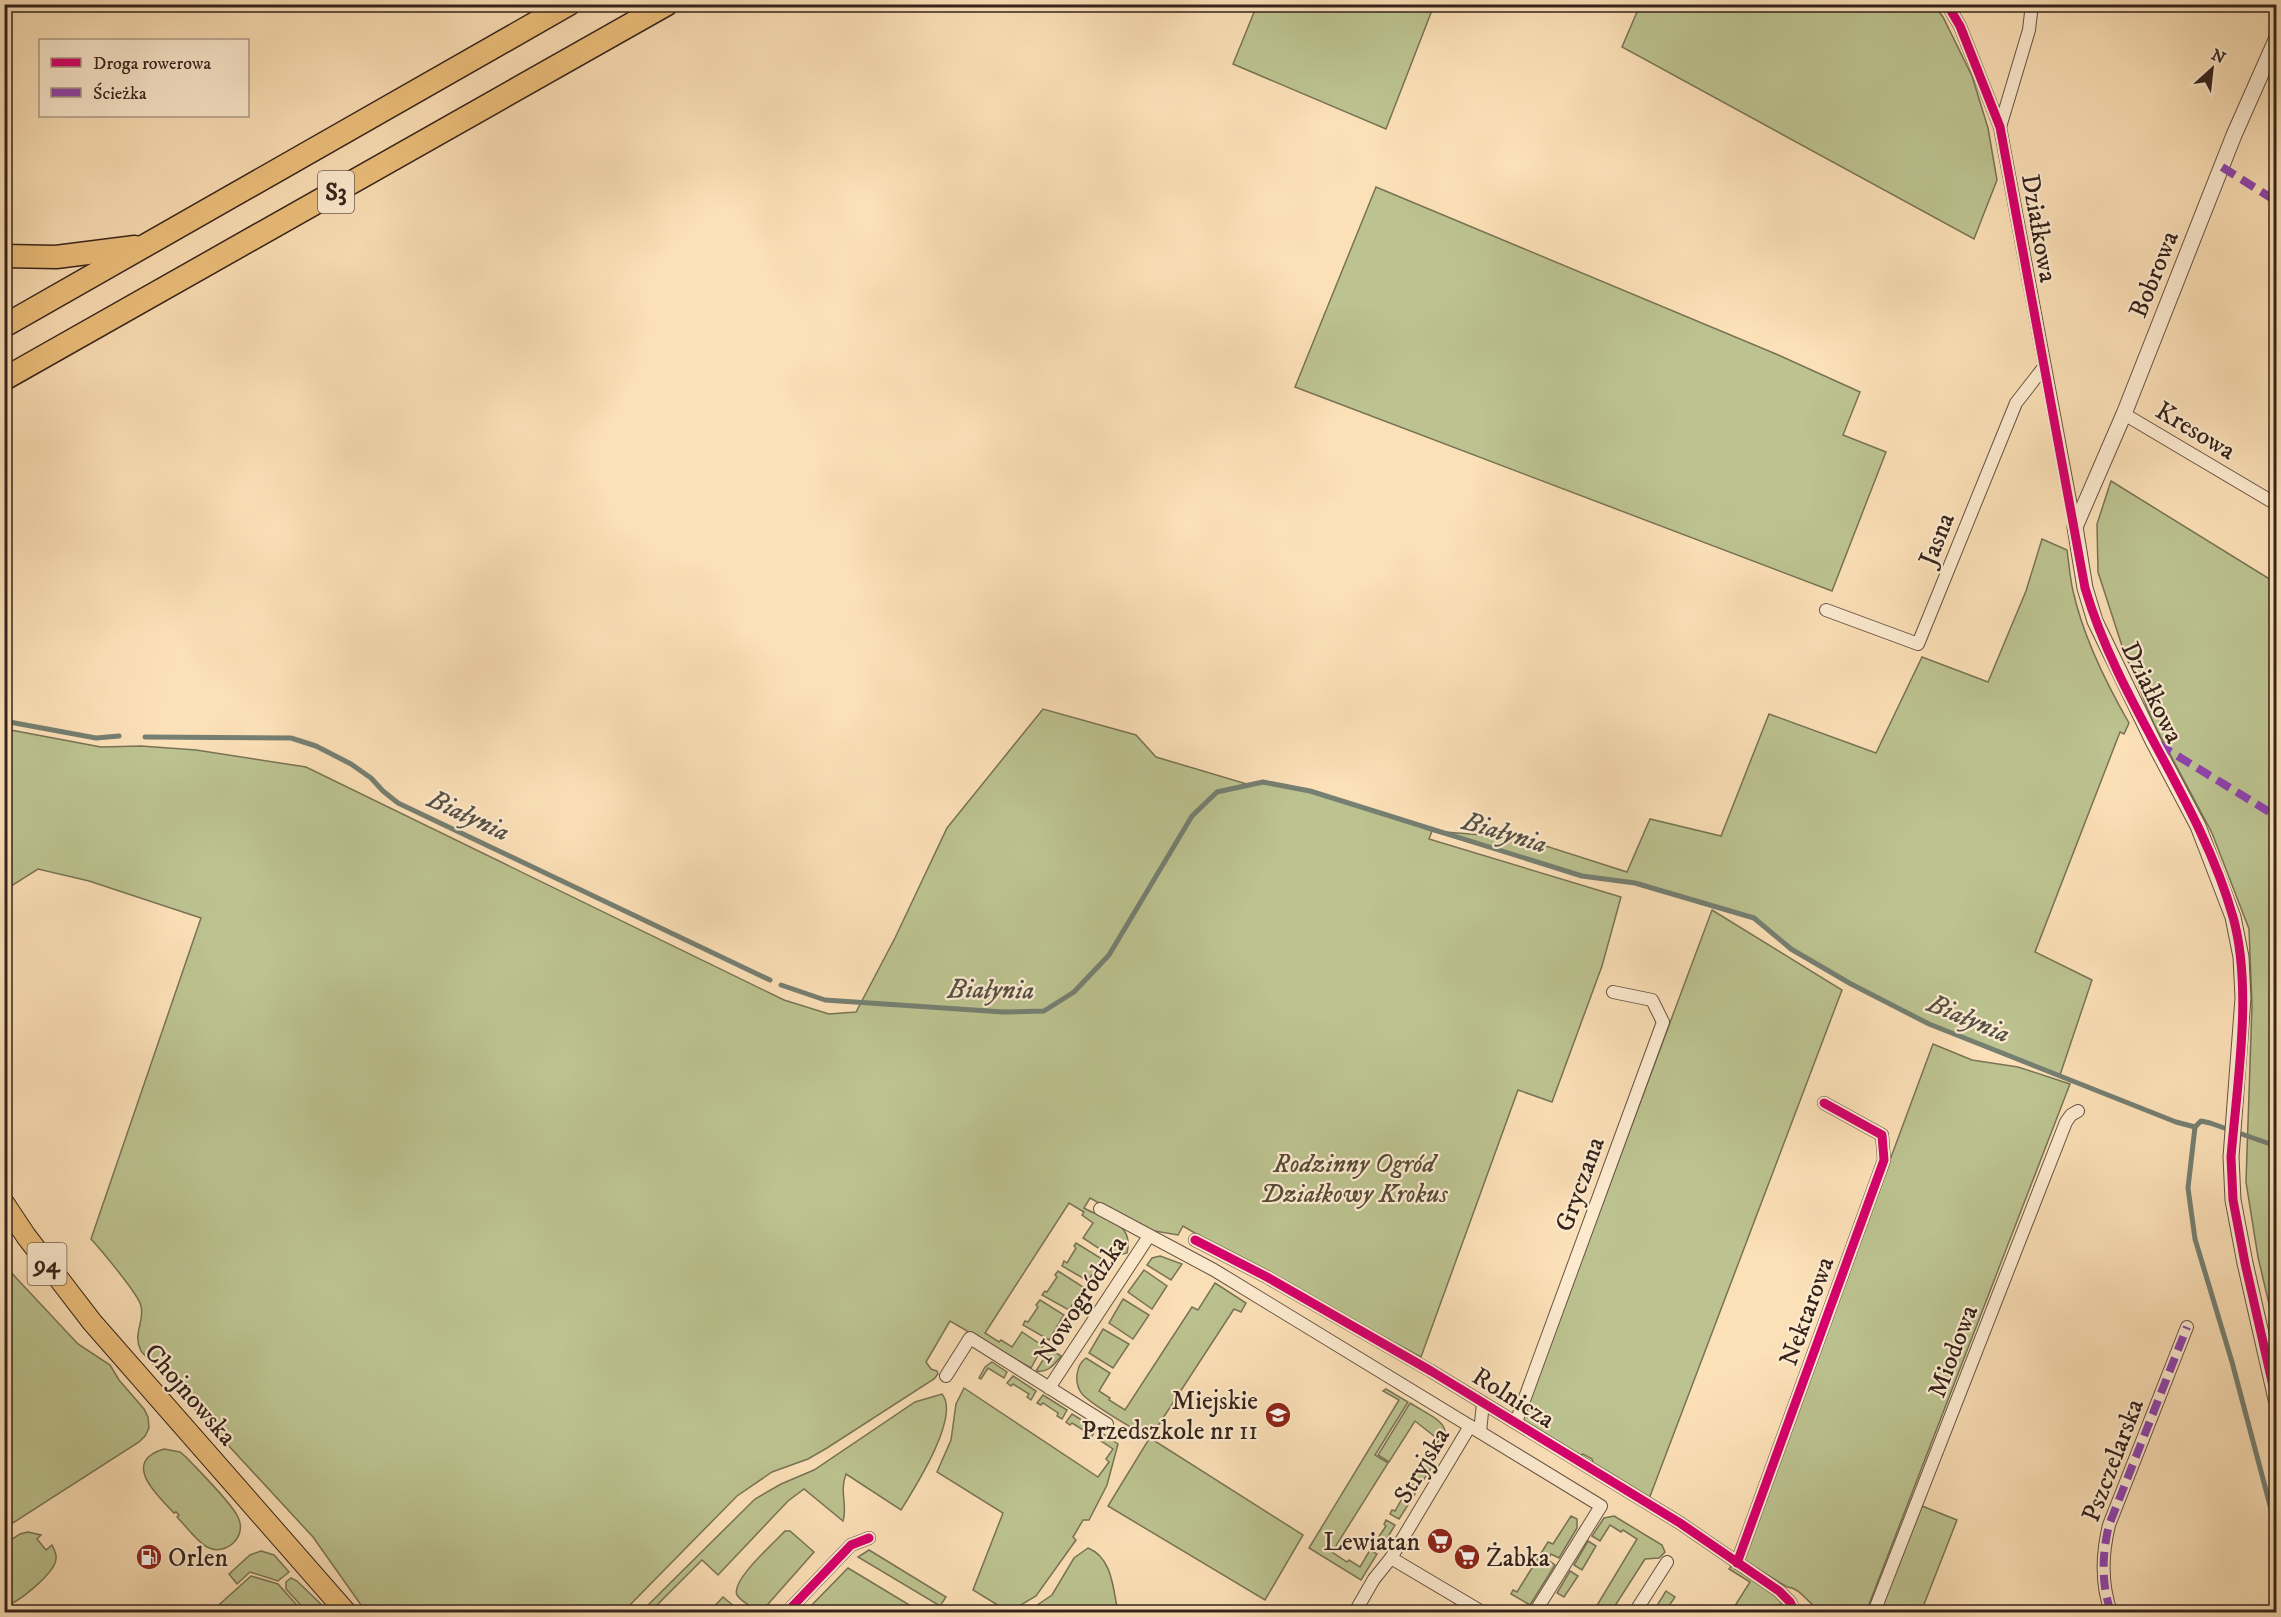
<svg xmlns="http://www.w3.org/2000/svg" width="2281" height="1617" font-family="'IM FELL DW Pica',serif">
	<style>
		.green { fill: #bcc390; stroke: #787356; stroke-width: 1.5 }
		.lines { fill: none; stroke-linecap: round; stroke-linejoin: round }
		.stream { stroke: #757f72; stroke-width: 5 }
		.minor-casing { stroke: #675242; stroke-width: 14 }
		.tertiary-casing { stroke: #675242; stroke-width: 17 }
		.primary-casing { stroke: #35231b; stroke-width: 22 }
		.motorway-casing { stroke: #35231b; stroke-width: 25 }
		.minor { stroke: #fdebd0; stroke-width: 12 }
		.tertiary { stroke: #fdebd0; stroke-width: 15 }
		.primary { stroke: #eec07c; stroke-width: 20 }
		.motorway { stroke: #eec07c; stroke-width: 22 }
		.quiet { stroke: #8e44ad; stroke-width: 8; stroke-dasharray: 15 8; stroke-linecap: butt }
		.cycleway-casing { stroke: #fdebd0; stroke-width: 13 }
		.cycleway { stroke: #d6006c; stroke-width: 9 }
		.labels { text-anchor: middle; stroke-width: 4.5; stroke-linejoin: round; paint-order: stroke }
		.shield { fill: #fdebd0; stroke: #715f51; stroke-width: 1.5 }
		.shield-label { font-size: 24px; font-weight: bold; fill: #35231b }
		.street-label { font-size: 26px; fill: #35231b; stroke: #fdebd0 }
		.park-label { font-size: 26px; font-style: italic; fill: #574b38; stroke: #fdebd0 }
		.poi-label { font-size: 26px; fill: #35231b; stroke: #fdebd0; text-anchor: end }
		.water-label { font-size: 27px; font-style: italic; fill: #555146; stroke: #fdebd0 }
	</style>
	<rect width="100%" height="100%" fill="#fce0b7"/>
	<filter id="stains"><feTurbulence type="fractalNoise" baseFrequency=".00333" numOctaves="4"/><feColorMatrix values="0 0 0 0 .2 0 0 0 0 .09 0 0 0 0 .02 0 0 0 .5 -.17"/></filter>
	<radialGradient id="worn" r=".72"><stop offset=".6" stop-color="#630" stop-opacity="0"/><stop offset="1" stop-color="#630" stop-opacity=".3"/></radialGradient>
	<g class="green">
		<polygon points="1257,5 1434,5 1386,129 1233,64"/>
		<polygon points="1640,5 1934,5 1943,17 1972,76 1988,128 1997,180 1974,239 1622,47"/>
		<polygon points="1376,187 1776,354 1860,392 1843,435 1886,452 1832,591 1295,387"/>
		<polygon points="2111,481 2276,583 2276,1334 2258,1257 2246,1182 2252,1006 2249,929 2212,833 2154,724 2123,649 2098,572 2097,524"/>
		<path d="M 2042,539 L 2067,550 C 2069,564 2070,578 2073,591 C 2083,636 2106,683 2129,723 L 2124,734 L 2120,732 L 2035,952 L 2092,980 L 2060,1075 L 1929,1024 L 1851,984 L 1791,949 L 1754,918 L 1635,883 L 1582,876 L 1432,831 L 1429,839 L 1621,897 L 1602,966 L 1552,1102 L 1518,1090 L 1421,1357 L 1264,1273 L 1183,1226 L 1178,1235 L 1155,1231 L 1154,1233 L 1090,1198 L 1084,1208 C 1102,1219 1135,1221 1127,1253 L 1112,1257 L 1083,1238 L 1093,1223 L 1082,1215 L 1084,1212 L 1069,1203 L 985,1333 L 999,1342 L 1001,1340 L 1012,1347 L 1022,1332 L 1043,1346 L 1031,1368 L 950,1321 L 926,1362 L 931,1369 L 937,1371 L 938,1374 L 934,1379 L 827,1448 L 808,1459 L 772,1472 L 737,1496 L 623,1612 L 366,1612 L 313,1537 L 141,1351 C 132,1333 145,1323 141,1306 C 139,1295 101,1250 91,1239 L 201,918 L 89,881 L 38,869 L 5,890 L 5,729 L 101,747 L 141,746 L 196,750 L 306,767 L 784,1000 L 829,1014 L 856,1012 L 895,938 L 947,828 L 1043,709 L 1136,735 L 1156,757 L 1250,785 L 1263,782 L 1310,791 L 1432,831 L 1521,838 L 1627,872 L 1650,819 L 1721,836 L 1769,714 L 1876,753 L 1922,657 L 1988,682 L 2026,591 Z"/>
		<polygon points="1712,910 1842,990 1649,1499 1594,1466 1592,1459 1583,1454 1577,1456 1521,1422"/>
		<path d="M 1933,1044 L 1972,1060 L 2018,1067 L 2070,1084 L 1866,1612 C 1856,1612 1831,1615 1822,1612 C 1808,1605 1802,1588 1787,1587 L 1742,1559 Z"/>
		<polygon points="1076,1243 1102,1259 1088,1281 1062,1266 1064,1261 1067,1263 1076,1248 1074,1246"/>
		<polygon points="1160,1256 1182,1264 1171,1280 1147,1265 1152,1258"/>
		<polygon points="5,1266 78,1344 110,1365 119,1380 144,1409 148,1417 149,1428 145,1436 139,1442 5,1528"/>
		<polygon points="1144,1270 1167,1286 1152,1309 1128,1292"/>
		<polygon points="1058,1271 1083,1287 1069,1310 1042,1295 1045,1291 1047,1292 1057,1277 1055,1275"/>
		<path d="M 1215,1283 L 1246,1303 L 1241,1312 L 1234,1309 L 1150,1438 L 1303,1535 L 1265,1600 L 1108,1506 L 1149,1439 C 1131,1426 1097,1409 1083,1395 C 1073,1384 1076,1365 1086,1358 L 1110,1373 L 1099,1391 L 1110,1398 L 1109,1400 L 1125,1410 L 1192,1307 L 1198,1310 Z"/>
		<polygon points="1123,1299 1149,1315 1133,1339 1109,1323"/>
		<polygon points="1040,1300 1064,1315 1049,1340 1023,1325 1025,1321 1028,1322 1038,1307 1036,1305"/>
		<polygon points="1103,1329 1129,1344 1113,1368 1089,1353"/>
		<path d="M 1050,1349 L 1061,1356 C 1054,1365 1048,1373 1036,1371 Z"/>
		<polygon points="992,1362 1007,1372 1004,1378 988,1368 981,1379 979,1378 985,1367"/>
		<polygon points="1013,1376 1036,1391 1031,1400 1027,1397 1029,1394 1013,1384 1011,1386 1007,1383"/>
		<polygon points="964,1388 1098,1477 1109,1462 1106,1459 1113,1449 1098,1439 1102,1433 1118,1444 1107,1485 1089,1520 1083,1520 1073,1537 1076,1540 1036,1596 1009,1612 973,1590 1003,1513 937,1472 951,1440 956,1404"/>
		<polygon points="1386,1389 1408,1402 1375,1455 1388,1463 1332,1552 1347,1562 1349,1560 1360,1567 1370,1550 1377,1554 1361,1580 1309,1548 1399,1400 1383,1391"/>
		<path d="M 942,1394 C 961,1416 914,1489 901,1510 L 846,1474 C 839,1492 848,1507 843,1521 L 804,1489 L 788,1501 L 718,1575 L 702,1560 L 650,1612 L 641,1612 L 755,1499 L 781,1484 L 814,1470 L 915,1402 Z"/>
		<polygon points="1043,1395 1067,1410 1062,1419 1057,1416 1058,1413 1043,1403 1041,1405 1037,1403"/>
		<path d="M 1410,1403 C 1439,1421 1458,1424 1436,1460 L 1429,1456 L 1439,1440 L 1415,1421 L 1389,1462 L 1378,1455 Z"/>
		<polygon points="1072,1414 1096,1429 1091,1438 1086,1435 1088,1433 1072,1423 1070,1425 1066,1422"/>
		<path d="M 164,1449 L 180,1452 L 186,1457 C 199,1471 231,1502 238,1517 C 248,1537 225,1557 207,1547 C 196,1541 186,1526 177,1517 L 179,1515 L 176,1512 L 174,1513 C 158,1496 120,1462 164,1449 Z"/>
		<polygon points="1424,1459 1433,1465 1418,1489 1408,1484 1411,1480 1413,1481 1423,1466 1421,1464"/>
		<polygon points="1406,1488 1415,1494 1399,1519 1390,1514 1392,1510 1395,1511 1404,1495 1402,1494"/>
		<polygon points="1922,1506 1957,1520 1921,1612 1880,1612"/>
		<polygon points="1571,1516 1577,1519 1577,1528 1559,1558 1551,1554 1548,1560 1555,1565 1530,1605 1511,1594 1513,1590 1517,1592 1548,1542 1553,1544"/>
		<polygon points="1614,1516 1662,1545 1665,1552 1659,1558 1645,1559 1611,1612 1593,1612 1637,1539 1623,1530 1621,1532 1610,1525 1600,1541 1592,1536 1604,1518"/>
		<polygon points="1386,1520 1395,1525 1382,1547 1372,1542 1376,1541 1386,1526 1384,1524"/>
		<path d="M 785,1531 L 790,1531 L 814,1552 L 761,1612 C 754,1608 742,1603 737,1595 C 730,1581 775,1542 785,1531 Z"/>
		<path d="M 28,1532 L 41,1535 L 37,1539 L 46,1550 L 52,1545 C 54,1549 57,1554 56,1559 C 55,1573 18,1603 5,1606 L 5,1544 L 20,1534 Z"/>
		<polygon points="1588,1541 1596,1546 1582,1570 1574,1565"/>
		<path d="M 1088,1548 C 1113,1558 1113,1590 1118,1612 L 1027,1612 L 1052,1595 L 1074,1558 Z"/>
		<polygon points="869,1550 946,1597 940,1606 858,1557"/>
		<polygon points="261,1551 274,1555 289,1572 278,1581 250,1572 237,1584 229,1574 250,1555"/>
		<polygon points="1732,1565 1773,1593 1783,1604 1770,1606 1756,1612 1731,1612 1750,1582 1729,1569"/>
		<polygon points="848,1568 921,1612 805,1612"/>
		<polygon points="1570,1571 1578,1576 1564,1597 1557,1593"/>
		<polygon points="251,1576 278,1584 303,1612 211,1612"/>
		<polygon points="291,1578 297,1581 329,1612 307,1612 286,1589 286,1582"/>
		<polygon points="1666,1591 1675,1597 1665,1612 1653,1612"/>
		<polygon points="723,1597 741,1612 709,1612"/>
		<polygon points="1314,1606 1317,1612 1259,1612"/>
	</g>
	<g class="lines">
		<g class="stream">
			<polyline points="4,721 96,738 119,736"/>
			<polyline points="145,737 291,738 316,746 351,764 371,778 383,791 398,803 770,980"/>
			<polyline points="781,985 825,1000 1003,1012 1044,1011 1074,992 1109,955 1192,816 1217,792 1263,782 1310,791 1582,876 1635,883 1754,918 1791,949 1851,984 1929,1024 2176,1122 2195,1127 2201,1121 2210,1123 2276,1146"/>
			<polyline points="2195,1127 2188,1188 2195,1239 2232,1362 2276,1528"/>
		</g>
		<g class="minor-casing">
			<g id="minor">
				<polyline points="1947,4 1960,26 2000,127 2075,527"/>
				<polyline points="2000,127 2029,30 2032,4"/>
				<polyline points="2124,414 2276,504"/>
				<polyline points="1826,610 1918,644 2016,403 2044,367"/>
				<polyline points="1100,1209 1214,1270 1601,1506 1535,1612"/>
				<polyline points="1195,1240 1267,1277 1431,1371 1680,1523 1779,1591 1790,1602 1795,1612"/>
				<polyline points="946,1376 970,1338 1107,1424"/>
				<polyline points="1049,1388 1149,1236"/>
				<polyline points="1516,1422 1663,1022 1652,1000 1613,992"/>
				<polyline points="1480,1432 1483,1403"/>
				<polyline points="1391,1558 1482,1612"/>
				<polyline points="1737,1563 1884,1160 1882,1135 1824,1103"/>
				<polyline points="787,1612 851,1545 869,1538"/>
				<polyline points="1355,1612 1374,1579 1391,1558 1470,1426"/>
				<polyline points="1635,1612 1667,1562"/>
				<polyline points="1874,1612 2066,1122 2071,1115 2078,1111"/>
				<path d="M 2111,1612 C 2101,1584 2102,1554 2109,1525 L 2187,1327"/>
			</g>
		</g>
		<g class="tertiary-casing">
			<polyline id="tertiary" points="2276,40 2234,135 2124,414 2075,527 2085,588 2095,621 2153,741 2198,826 2233,917 2241,957 2243,998 2231,1157 2233,1200 2245,1263 2276,1399"/>
		</g>
		<g class="primary-casing">
			<polyline id="primary" points="4,1203 26,1236 92,1322 346,1612"/>
		</g>
		<g class="motorway-casing">
			<g id="motorway">
				<polyline points="4,256 56,257 135,247"/>
				<polyline points="4,326 569,4"/>
				<polyline points="4,379 667,4"/>
			</g>
		</g>
		<use href="#minor" class="minor"/>
		<use href="#tertiary" class="tertiary"/>
		<use href="#primary" class="primary"/>
		<use href="#motorway" class="motorway"/>
		<g class="quiet">
			<polyline points="2222,167 2276,201"/>
			<polyline points="2158,744 2276,816"/>
			<path d="M 2111,1612 C 2101,1584 2102,1554 2109,1525 L 2187,1327"/>
		</g>
		<g class="cycleway-casing">
			<g id="cycleway">
				<path d="M 1947,4 L 1960,26 L 2000,127 L 2085,588 C 2119,704 2200,800 2233,917 C 2253,988 2237,1084 2231,1157 L 2233,1200 L 2245,1263 L 2276,1399"/>
				<polyline points="1195,1240 1267,1277 1431,1371 1680,1523 1779,1591 1790,1602 1795,1612"/>
				<polyline points="1737,1563 1884,1160 1882,1135 1824,1103"/>
				<polyline points="787,1612 851,1545 869,1538"/>
			</g>
		</g>
		<use href="#cycleway" class="cycleway"/>
	</g>
	<defs>
		<g id="school-disc" transform="scale(1.35)"><circle r="9.5" fill="#8f2418" stroke="#fdebd0"/><path d="M0-5L7-2L0 1L-7-2ZM-4 1L0 2.5L4 1V4Q0 6-4 4Z" fill="#fff"/></g>
		<g id="supermarket-disc" transform="scale(1.35)"><circle r="9.5" fill="#8f2418" stroke="#fdebd0"/><path d="M-6-5.5h2.5l.6 2H6L4.5 2H-2.5L-4.4-4H-6ZM-1.5 3.2a1.3 1.3 0 1 0 .1 0ZM3 3.2a1.3 1.3 0 1 0 .1 0Z" fill="#fff"/></g>
		<g id="fuel-disc" transform="scale(1.35)"><circle r="9.5" fill="#8f2418" stroke="#fdebd0"/><path d="M-5.5-6h7V0h2V4h1.3V-2.5L3-4.5l.8-.8L6-3V5H2.5V1h-1V6h-7ZM-4.2-4.7v3.2H.2V-4.7Z" fill="#fff"/></g>
	</defs>
	<g fill-rule="evenodd">
		<use href="#school-disc" x="1278" y="1415"/>
		<use href="#supermarket-disc" x="1440" y="1541"/>
		<use href="#fuel-disc" x="149" y="1557"/>
		<use href="#supermarket-disc" x="1467" y="1557"/>
	</g>
	<g class="labels">
		<g class="shield">
			<rect x="318" y="171" width="36" height="42" rx="4.5"/>
			<rect x="27.5" y="1243" width="39" height="42" rx="4.5"/>
		</g>
		<g class="shield-label">
			<text x="336" y="200">S3</text>
			<text x="47" y="1272">94</text>
		</g>
		<g class="street-label">
			<text transform="translate(2040 228) rotate(80)" y="9">Działkowa</text>
			<text transform="translate(2153 274) rotate(-68)" y="9">Bobrowa</text>
			<text transform="translate(2196 430) rotate(31)" y="9">Kresowa</text>
			<text transform="translate(1936 539) rotate(-68)" y="9">Jasna</text>
			<text transform="translate(2153 692) rotate(64)" y="9">Działkowa</text>
			<text transform="translate(1579 1184) rotate(-70)" y="9">Gryczana</text>
			<text transform="translate(1080 1299) rotate(-57)" y="9">Nowogródzka</text>
			<text transform="translate(1806 1311) rotate(-70)" y="9">Nektarowa</text>
			<text transform="translate(1952 1351) rotate(-69)" y="9">Miodowa</text>
			<text transform="translate(191 1394) rotate(49)" y="9">Chojnowska</text>
			<text transform="translate(1514 1397) rotate(32)" y="9">Rolnicza</text>
			<text transform="translate(2112 1460) rotate(-69)" y="9">Pszczelarska</text>
			<text transform="translate(1421 1465) rotate(-59)" y="9">Stryjska</text>
		</g>
		<g class="park-label">
			<text x="1354" y="1172">Rodzinny Ogród<tspan x="1354" dy="30">Działkowy Krokus</tspan></text>
		</g>
		<g class="poi-label">
			<text x="1258" y="1409">Miejskie<tspan x="1258" dy="30">Przedszkole nr 11</tspan></text>
			<text x="1420" y="1550">Lewiatan</text>
			<text x="168" y="1566" text-anchor="start">Orlen</text>
			<text x="1486" y="1566" text-anchor="start">Żabka</text>
		</g>
		<g class="water-label">
			<text transform="translate(469 815) rotate(25)" y="9">Białynia</text>
			<text transform="translate(1505 832) rotate(17)" y="9">Białynia</text>
			<text transform="translate(991 989) rotate(1)" y="9">Białynia</text>
			<text transform="translate(1969 1018) rotate(23)" y="9">Białynia</text>
		</g>
	</g>
	<rect width="2281" height="1617" fill="none" stroke="#fce0b7" stroke-width="24"/>
	<rect x="6" y="6" width="2269" height="1605" fill="none" stroke="#35231b" stroke-width="3"/>
	<rect x="12" y="12" width="2257" height="1593" fill="none" stroke="#35231b" stroke-width="1.5"/>
	<rect x="39" y="39" width="210" height="78" fill="#fdebd0" stroke="#ad9b88" stroke-width="1.5"/>
	<rect x="51" y="58" width="30" height="9" fill="#d6006c" stroke="#ad9b88" stroke-width="1.5"/>
	<text x="93" y="69" font-size="18" fill="#35231b">Droga rowerowa</text>
	<rect x="51" y="88" width="30" height="9" fill="#8e44ad" stroke="#ad9b88" stroke-width="1.5"/>
	<text x="93" y="99" font-size="18" fill="#35231b">Ścieżka</text>
	<g transform="translate(2212 69) rotate(27)" stroke="#fdebd0" stroke-width="4.5" paint-order="stroke">
	<path d="M0-4.5L10 22L0 15L-10 22Z" fill="#35231b"/>
	<text y="-9" font-size="16" font-weight="bold" text-anchor="middle" fill="#35231b">N</text>
	</g>
	<rect width="100%" height="100%" filter="url(#stains)"/>
	<rect width="100%" height="100%" fill="url(#worn)"/>
</svg>
